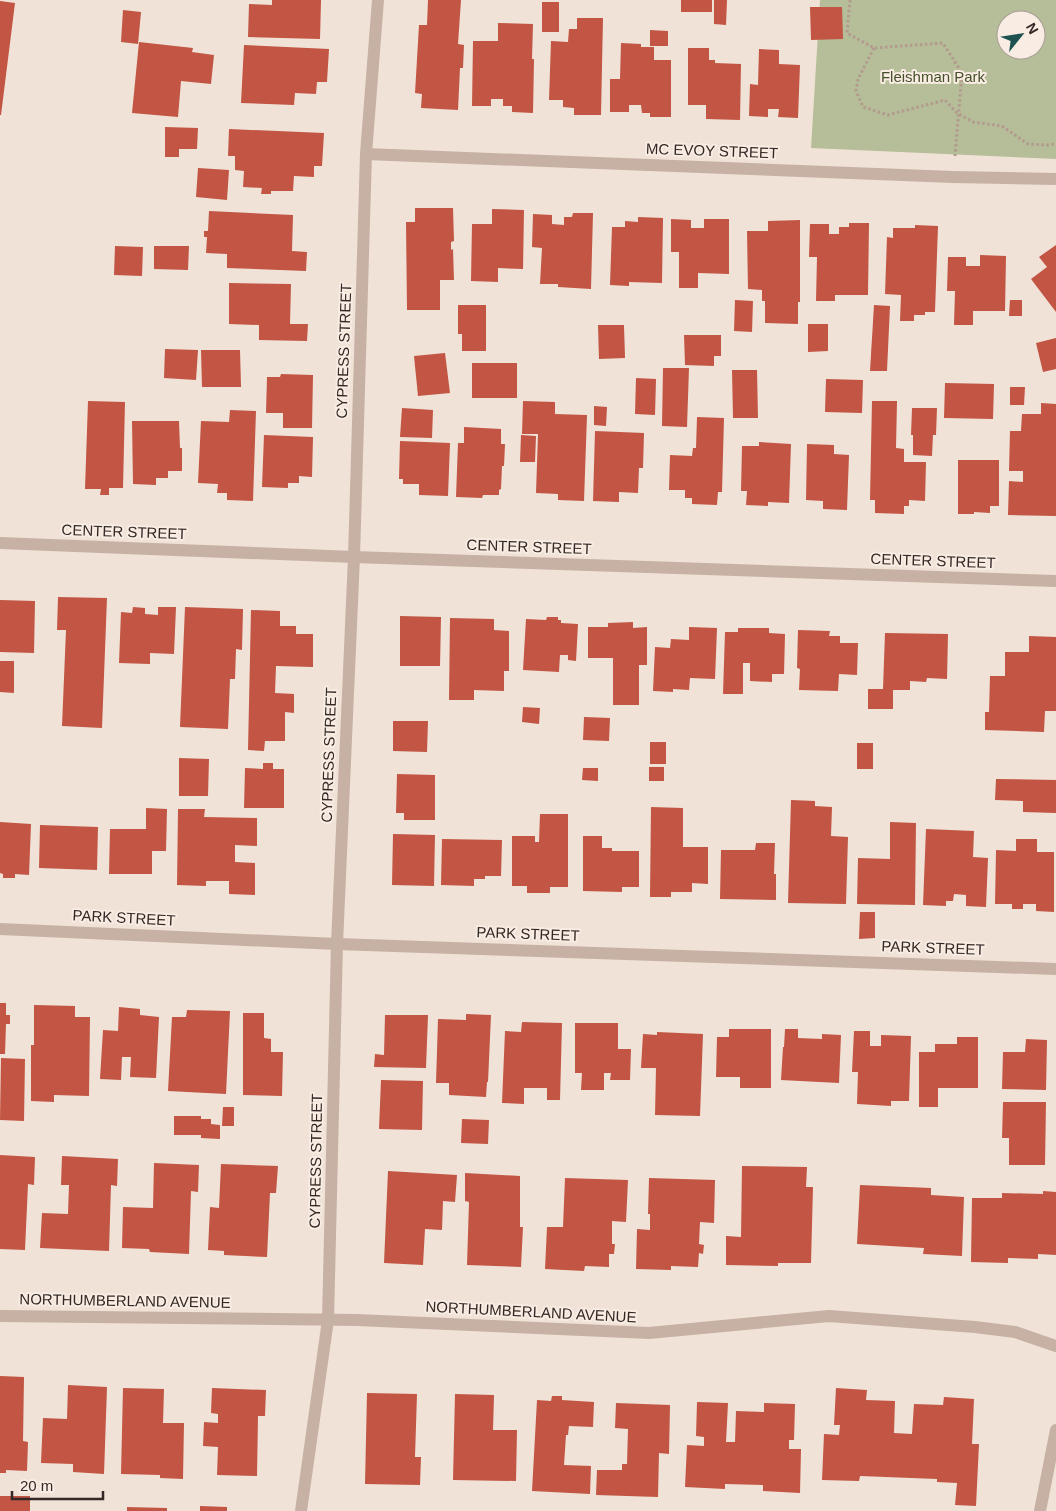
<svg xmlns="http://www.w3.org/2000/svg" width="1056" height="1511" font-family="Arial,sans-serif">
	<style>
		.green { fill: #b5be98; fill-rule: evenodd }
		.building { fill: #c25543 }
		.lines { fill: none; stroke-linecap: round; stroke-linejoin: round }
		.path { stroke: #b39a8e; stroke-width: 3; stroke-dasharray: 2.5 2.5; stroke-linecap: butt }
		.minor { stroke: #c7b1a4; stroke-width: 12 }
		.labels { text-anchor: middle; stroke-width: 4; stroke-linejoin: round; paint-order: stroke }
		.park-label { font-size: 15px; fill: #46502a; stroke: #f8ece3 }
		.street-label { font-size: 15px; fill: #332825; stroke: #f8ece3 }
	</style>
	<rect width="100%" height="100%" fill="#f0e2d7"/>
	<path class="green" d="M 820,0 L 1056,0 L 1056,159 L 811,148 ZM 1006,20 L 1036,20 L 1036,50 L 1006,50 Z"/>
	<g class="building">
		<polygon points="272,0 321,0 320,39 248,37 249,4 272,5"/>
		<polygon points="428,0 461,0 458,44 464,45 463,68 460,68 458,110 421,108 422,94 415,93 419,25 427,25"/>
		<rect x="681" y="0" width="31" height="12"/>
		<polygon points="714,0 727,0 726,25 714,24"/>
		<polygon points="0,1 15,3 1,115 0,115"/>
		<rect x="542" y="2" width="17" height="30"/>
		<polygon points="810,7 842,7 843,39 811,40"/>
		<polygon points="123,10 141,12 138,44 121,42"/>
		<polygon points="577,18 603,18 601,115 574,115 574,108 563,107 563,100 549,100 551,41 568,42 569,29 577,29"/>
		<polygon points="498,23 533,24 532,59 534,59 533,113 512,112 512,106 503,106 503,99 491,99 491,106 472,106 473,41 498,41"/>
		<polygon points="650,30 668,31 668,46 650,46"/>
		<polygon points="139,42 193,48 192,52 214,55 211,84 181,81 178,117 132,113"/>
		<polygon points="621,43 641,44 641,47 654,47 654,60 671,60 671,117 650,117 650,113 642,113 641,105 629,105 629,112 610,112 610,79 620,79"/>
		<polygon points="244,45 329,49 327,82 317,82 316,94 295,93 294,105 241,103"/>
		<polygon points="688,48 709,48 709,60 715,60 715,63 741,64 740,120 706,119 706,105 688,105"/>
		<polygon points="759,49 779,50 779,64 800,65 798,118 778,117 779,109 768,109 768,117 749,116 750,84 758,85"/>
		<polygon points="165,127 198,128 197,149 179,149 179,157 165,157"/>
		<polygon points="229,129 324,133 322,166 314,166 314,177 294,176 293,191 271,191 271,194 261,194 262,188 243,187 244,171 235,170 235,156 228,156"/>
		<polygon points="198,168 229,170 227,200 196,197"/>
		<polygon points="415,208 453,208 454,241 451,242 451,250 453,249 454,280 440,280 440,310 407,310 406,222 415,222"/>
		<polygon points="492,209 524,210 523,269 498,268 498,282 471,281 472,224 492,224"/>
		<polygon points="209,211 293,215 292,251 307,252 306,271 227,268 227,254 206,253 207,237 204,237 204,231 208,231"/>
		<polygon points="573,213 593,213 591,289 558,287 558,284 540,284 542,248 532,247 533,214 552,215 552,224 564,225 564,217 572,217"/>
		<polygon points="638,217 663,218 662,283 629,282 629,286 610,285 612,227 625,227 625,221 638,222"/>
		<polygon points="671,219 691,220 691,228 704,228 704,219 729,219 729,274 698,273 698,288 679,288 679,252 671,252"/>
		<polygon points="800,220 800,302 798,302 798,324 765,323 765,301 762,301 762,290 748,289 747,231 768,231 768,221"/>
		<polygon points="849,223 869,223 868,295 835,295 835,301 816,301 817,257 809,257 810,224 829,224 829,234 839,234 839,227 849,227"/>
		<polygon points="915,225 938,226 935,312 925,312 925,315 914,315 914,321 900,321 901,295 885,294 887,237 893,238 893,228 915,228"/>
		<polygon points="1056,245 1056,312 1031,279 1047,267 1039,257"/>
		<polygon points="115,246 143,247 142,276 114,275"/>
		<polygon points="154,246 189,246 188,270 154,269"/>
		<polygon points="980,255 1006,256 1005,311 973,311 973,325 954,325 955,291 947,291 948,257 966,257 966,266 980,266"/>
		<polygon points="229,283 291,284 290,324 308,324 307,341 259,340 259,325 229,324"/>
		<polygon points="735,300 753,301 752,332 734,331"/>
		<polygon points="1010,300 1022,300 1022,316 1009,316"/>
		<polygon points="458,305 486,305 486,351 462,351 462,334 458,334"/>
		<polygon points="874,305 890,306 887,371 870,371"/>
		<polygon points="808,324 828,324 828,351 808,352"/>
		<polygon points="598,325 624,325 625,358 599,359"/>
		<polygon points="684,335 721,335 721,356 714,356 714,366 685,365"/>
		<polygon points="1056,338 1056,369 1043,372 1036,343"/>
		<polygon points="165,349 198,350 196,380 164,378"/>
		<polygon points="201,350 240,350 241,387 202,387"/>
		<polygon points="445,353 450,393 418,396 414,356"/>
		<rect x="472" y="363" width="45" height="35"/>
		<polygon points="663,368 689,368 687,427 662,426"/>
		<polygon points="732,370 757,370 758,418 733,418"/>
		<polygon points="281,374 313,375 312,428 283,428 283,413 266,413 267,377 280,377"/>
		<polygon points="636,378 656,379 655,415 635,414"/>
		<polygon points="826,379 863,380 862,413 825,412"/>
		<polygon points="945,383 994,384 993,419 944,418"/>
		<polygon points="1010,387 1025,387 1024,405 1010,405"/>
		<polygon points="88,401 125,402 123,488 109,488 109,495 100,495 101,489 85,489"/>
		<polygon points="523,401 555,402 555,414 587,415 584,501 558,500 558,494 536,493 538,434 522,434"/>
		<polygon points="872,401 897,401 896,448 904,449 904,462 926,462 925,501 909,500 909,506 904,506 904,514 875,513 875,500 870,500"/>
		<polygon points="1041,403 1056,404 1056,516 1008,515 1009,481 1023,482 1023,471 1009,471 1010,431 1021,431 1022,414 1041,414"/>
		<polygon points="594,406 607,407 606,426 594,425"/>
		<polygon points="402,408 433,410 432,438 400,437"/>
		<polygon points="912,408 937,408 936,435 933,435 932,456 913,455 913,435 911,435"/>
		<polygon points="230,410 256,411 253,501 227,500 227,493 217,493 218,484 198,483 201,421 229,422"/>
		<polygon points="697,417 724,418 722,492 718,492 717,505 692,504 692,498 685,498 685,490 669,490 670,455 692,456 693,448 696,448"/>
		<polygon points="132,421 179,421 180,448 182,448 182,471 168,471 168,478 156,478 156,485 133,484"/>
		<polygon points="464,427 501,429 501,444 505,444 504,466 502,466 501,489 499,490 499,495 483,495 482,498 456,497 458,443 464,443"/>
		<polygon points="595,431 644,433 643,468 639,468 638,493 619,492 619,502 593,501"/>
		<polygon points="264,435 313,437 312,477 299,476 299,483 288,483 288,488 262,487"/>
		<polygon points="521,435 536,436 535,462 520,462"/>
		<polygon points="400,441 450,443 448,496 419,495 419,484 403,484 403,479 399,479"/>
		<polygon points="759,442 791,444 789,503 768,502 768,506 746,505 747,491 741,491 742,446 759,446"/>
		<polygon points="807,444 834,445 834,454 849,455 847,510 823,509 823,501 806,500"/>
		<polygon points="958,460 999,460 999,506 990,506 990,513 974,512 974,514 958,514"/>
		<polygon points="58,597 107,598 102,728 62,726 66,630 57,630"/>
		<polygon points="0,600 35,601 34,653 0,652"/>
		<polygon points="133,607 145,608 145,614 158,615 158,607 176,607 174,654 150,653 150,664 119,663 121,612 132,613"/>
		<polygon points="185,607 243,609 242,650 236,649 235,679 230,679 228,729 180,727"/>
		<polygon points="251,610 280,611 280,626 296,626 296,634 313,634 313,667 276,666 275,693 294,694 294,713 285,712 285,741 265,741 264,751 248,750"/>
		<polygon points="400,616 441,617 440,666 400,666"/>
		<polygon points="547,617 558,617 558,620 561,620 561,623 578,624 576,661 568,660 568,655 560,655 559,672 523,670 526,619 546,620"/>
		<polygon points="450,618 494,619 494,630 509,631 509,671 504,671 504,691 474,690 474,700 449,700"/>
		<polygon points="633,622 633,628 647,627 647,665 639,665 639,705 613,705 613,658 588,658 588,627 608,627 608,623"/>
		<polygon points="689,627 717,628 715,679 690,678 689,690 673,689 673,692 653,691 655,647 670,648 671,639 689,640"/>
		<polygon points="738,628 769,628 769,633 785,634 784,674 772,674 772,682 750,681 750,663 743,663 743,694 723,694 725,632 738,632"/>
		<polygon points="798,630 830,631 829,636 840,636 840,643 858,643 857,675 839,674 838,691 799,690 800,669 797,668"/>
		<polygon points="885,633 948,634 947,679 927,678 926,682 910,681 910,690 893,690 893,709 868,709 868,689 883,689"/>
		<polygon points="1029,636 1056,637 1056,711 1045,711 1044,732 985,730 985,712 989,712 990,676 1005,676 1005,652 1029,652"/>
		<polygon points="0,661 14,661 14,693 0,692"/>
		<polygon points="523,707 540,708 539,724 522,722"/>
		<polygon points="584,717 610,718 609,741 583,740"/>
		<polygon points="393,721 428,721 427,752 393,751"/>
		<rect x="650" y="742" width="16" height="22"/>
		<rect x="857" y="743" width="16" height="26"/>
		<polygon points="179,758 209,759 208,796 179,796"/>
		<polygon points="263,763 273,763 273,769 284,769 284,808 244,808 245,768 263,769"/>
		<rect x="649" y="767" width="15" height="14"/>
		<polygon points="583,768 598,768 598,781 582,780"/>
		<polygon points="397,774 435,775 435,820 404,820 404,813 396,813"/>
		<polygon points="996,779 1056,780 1056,813 1023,812 1023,801 995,800"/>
		<polygon points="791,800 815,801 815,806 832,807 831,836 848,837 846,904 788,903"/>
		<polygon points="651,807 683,808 683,847 708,847 708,884 692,883 692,892 671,892 671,897 650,897"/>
		<polygon points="146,808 167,809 166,851 152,851 152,874 109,874 110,829 146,829"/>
		<polygon points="178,809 205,809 204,817 257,818 257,846 235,845 235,862 255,863 255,895 229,894 229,881 206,881 206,886 177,885"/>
		<polygon points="540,814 568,814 568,887 550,887 550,893 527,893 527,886 512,886 512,836 535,836 535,842 539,842"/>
		<polygon points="0,822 31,824 29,875 15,874 15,878 3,878 3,874 0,873"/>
		<polygon points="890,822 916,823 915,905 857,904 858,858 890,859"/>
		<polygon points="40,825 98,827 97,870 39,868"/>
		<polygon points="926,829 974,831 973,857 988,858 986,907 966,906 966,895 954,894 953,901 946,901 946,906 923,905"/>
		<polygon points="393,834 435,835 434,886 392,885"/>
		<polygon points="583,836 602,836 602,848 612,848 612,851 639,851 639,887 622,887 622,892 583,891"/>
		<polygon points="442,839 502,840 501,876 485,876 485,879 474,879 474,886 441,885"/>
		<polygon points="1016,839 1037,839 1037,852 1054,852 1054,912 1036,911 1036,904 1023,904 1023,909 1012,909 1012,904 995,904 996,850 1016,851"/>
		<polygon points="756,843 775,843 774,874 776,874 776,900 720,899 721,850 755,850"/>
		<polygon points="860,912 875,912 875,938 859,939"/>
		<polygon points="0,1003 6,1003 6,1015 10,1015 10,1024 6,1024 5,1054 0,1054"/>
		<polygon points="34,1005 75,1006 75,1017 90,1017 89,1096 54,1095 54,1102 31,1101 31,1045 34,1045"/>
		<polygon points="119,1007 140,1009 140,1015 159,1017 156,1078 130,1077 131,1057 122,1057 121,1080 100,1079 103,1030 118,1031"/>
		<polygon points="187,1010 230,1011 226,1094 168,1091 172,1017 186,1017"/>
		<polygon points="243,1013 264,1013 264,1038 271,1039 271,1052 283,1052 282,1096 243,1095"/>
		<polygon points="466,1014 491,1015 488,1082 487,1082 486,1097 449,1095 449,1083 436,1083 438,1019 466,1020"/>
		<polygon points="385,1015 428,1015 426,1068 374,1067 375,1054 384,1055"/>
		<polygon points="522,1022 562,1023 560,1100 547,1100 547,1088 524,1088 524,1104 502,1103 505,1031 521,1032"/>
		<polygon points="575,1023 618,1023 618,1049 631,1049 630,1080 610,1080 611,1073 604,1073 604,1090 581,1090 582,1073 575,1073"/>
		<polygon points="729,1029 771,1029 771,1088 740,1088 740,1077 716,1077 717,1037 729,1037"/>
		<polygon points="785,1029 798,1029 798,1038 822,1039 822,1034 841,1035 839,1083 781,1080 783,1047 784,1047"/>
		<polygon points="854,1031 870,1031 870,1046 881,1046 881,1035 911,1036 909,1101 891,1101 891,1106 857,1104 858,1072 852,1072"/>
		<polygon points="657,1032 703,1034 700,1116 655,1115 656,1068 641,1068 643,1034 657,1035"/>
		<polygon points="957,1037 978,1037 978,1088 938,1088 938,1107 919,1107 919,1052 935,1052 935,1044 957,1044"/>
		<polygon points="1026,1039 1047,1040 1046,1090 1002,1089 1003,1052 1025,1052"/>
		<polygon points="1,1058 25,1059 24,1121 0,1120"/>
		<polygon points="381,1080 423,1081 422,1130 379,1129"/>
		<polygon points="1003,1102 1046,1102 1045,1165 1009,1165 1009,1138 1002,1138"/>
		<polygon points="223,1107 234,1107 234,1126 222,1126"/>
		<polygon points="174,1116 201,1116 201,1119 211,1119 211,1124 220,1125 220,1139 201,1138 201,1135 174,1135"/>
		<polygon points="462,1119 489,1120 488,1144 461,1143"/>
		<polygon points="0,1155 35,1157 34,1185 28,1184 25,1250 0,1249"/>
		<polygon points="62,1156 118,1159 117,1186 111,1185 109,1251 40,1248 42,1213 68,1214 69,1185 61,1185"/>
		<polygon points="154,1163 199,1165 198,1192 191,1191 189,1254 150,1252 149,1249 122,1248 123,1207 153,1208"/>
		<polygon points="221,1164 278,1166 276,1193 270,1193 267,1257 224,1255 224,1251 208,1250 210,1207 219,1208"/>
		<polygon points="742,1166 807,1167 806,1187 813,1187 811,1263 778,1263 778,1266 726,1265 726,1236 741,1237"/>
		<polygon points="388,1171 457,1175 455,1202 443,1201 442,1230 425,1229 423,1265 384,1263"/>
		<polygon points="465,1173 520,1176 520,1227 523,1227 521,1267 467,1265 469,1202 465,1201"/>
		<polygon points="565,1178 628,1180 626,1222 612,1221 612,1244 615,1244 614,1254 609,1254 609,1267 585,1266 584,1271 545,1269 547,1227 563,1227"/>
		<polygon points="649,1178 715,1180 714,1223 700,1222 699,1244 704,1245 703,1254 699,1253 698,1267 671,1266 671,1270 636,1269 637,1229 650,1230 650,1214 648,1214"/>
		<polygon points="860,1185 931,1188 931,1195 964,1197 962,1256 923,1254 924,1248 857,1244"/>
		<polygon points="1043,1191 1056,1192 1056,1255 1038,1254 1038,1259 1008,1258 1008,1263 971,1262 972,1198 1002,1198 1002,1193 1043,1194"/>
		<polygon points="0,1376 24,1377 23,1441 28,1442 27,1471 6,1470 6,1473 0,1473"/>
		<polygon points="68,1385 107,1387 104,1474 73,1472 73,1464 41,1463 43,1418 67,1419"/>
		<polygon points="123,1388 164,1389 163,1423 184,1423 183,1479 160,1478 160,1475 121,1474"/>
		<polygon points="212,1388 266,1390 265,1416 258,1416 257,1476 217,1475 218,1447 203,1446 204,1422 218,1423 218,1414 211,1413"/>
		<polygon points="836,1388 867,1390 866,1400 895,1401 894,1433 912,1434 914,1404 943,1405 944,1397 974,1399 972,1444 979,1444 976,1506 955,1505 957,1483 937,1482 937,1479 860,1476 859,1481 822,1480 824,1434 839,1435 840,1425 834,1425"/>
		<polygon points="367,1393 417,1394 415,1457 421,1457 420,1485 365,1484"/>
		<polygon points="455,1394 494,1395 493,1430 517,1430 516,1481 453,1480"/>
		<polygon points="552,1396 562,1396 562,1400 594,1402 593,1427 569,1426 568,1435 566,1435 564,1465 591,1466 590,1494 532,1491 537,1400 551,1401"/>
		<polygon points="697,1402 728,1403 726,1442 735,1442 736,1411 764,1412 764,1403 795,1404 794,1440 789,1440 789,1449 801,1449 800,1493 763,1491 763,1485 725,1484 725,1489 685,1487 687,1445 704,1446 704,1437 696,1436"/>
		<polygon points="616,1403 670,1405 669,1454 659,1453 658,1497 596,1495 597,1470 622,1470 622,1464 627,1464 628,1429 615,1428"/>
		<rect x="0" y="1496" width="30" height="15"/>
		<polygon points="200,1506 227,1507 227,1511 200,1511"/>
		<polygon points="127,1507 167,1508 167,1511 127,1511"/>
	</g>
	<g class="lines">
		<g class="path">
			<polyline points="850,0 847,33 874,48 943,43 962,73 955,156"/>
			<polyline points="874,48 858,79 856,91 863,107 888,115 945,100 957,113 973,122 1002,126 1028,144 1048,145 1056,144"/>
		</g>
		<g class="minor">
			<polyline points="366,154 953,177 1056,179"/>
			<polyline points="0,543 354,557 1056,581"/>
			<polyline points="0,929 337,944 1056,969"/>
			<polyline points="0,1316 357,1320 649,1333 829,1316 975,1327 1015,1332 1056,1346"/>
			<polyline points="301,1511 328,1320 337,944 354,557 366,154 378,0"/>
			<polyline points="1040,1511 1056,1430"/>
		</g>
	</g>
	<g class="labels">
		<g class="park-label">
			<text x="933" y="82">Fleishman Park</text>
		</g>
		<g class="street-label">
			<text transform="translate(712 151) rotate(2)" y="5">MC EVOY STREET</text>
			<text transform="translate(344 351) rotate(-88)" y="5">CYPRESS STREET</text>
			<text transform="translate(124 532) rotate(2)" y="5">CENTER STREET</text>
			<text transform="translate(529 547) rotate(2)" y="5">CENTER STREET</text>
			<text transform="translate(933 561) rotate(2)" y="5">CENTER STREET</text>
			<text transform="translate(329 755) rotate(-88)" y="5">CYPRESS STREET</text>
			<text transform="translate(124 918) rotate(3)" y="5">PARK STREET</text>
			<text transform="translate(528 934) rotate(2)" y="5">PARK STREET</text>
			<text transform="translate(933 948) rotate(2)" y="5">PARK STREET</text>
			<text transform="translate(316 1161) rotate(-89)" y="5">CYPRESS STREET</text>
			<text transform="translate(125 1301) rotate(1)" y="5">NORTHUMBERLAND AVENUE</text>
			<text transform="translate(531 1312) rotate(3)" y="5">NORTHUMBERLAND AVENUE</text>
		</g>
	</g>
	<g transform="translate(1021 35) rotate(60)"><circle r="24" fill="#f8ece3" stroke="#a99e97"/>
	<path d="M0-4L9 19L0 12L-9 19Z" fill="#1d5251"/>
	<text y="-8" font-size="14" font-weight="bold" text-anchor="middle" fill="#332825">N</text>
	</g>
	<path d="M12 1491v8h91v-8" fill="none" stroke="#332825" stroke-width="2.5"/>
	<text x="20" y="1491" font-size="15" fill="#332825" stroke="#f8ece3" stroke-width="4" paint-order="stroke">20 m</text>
</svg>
